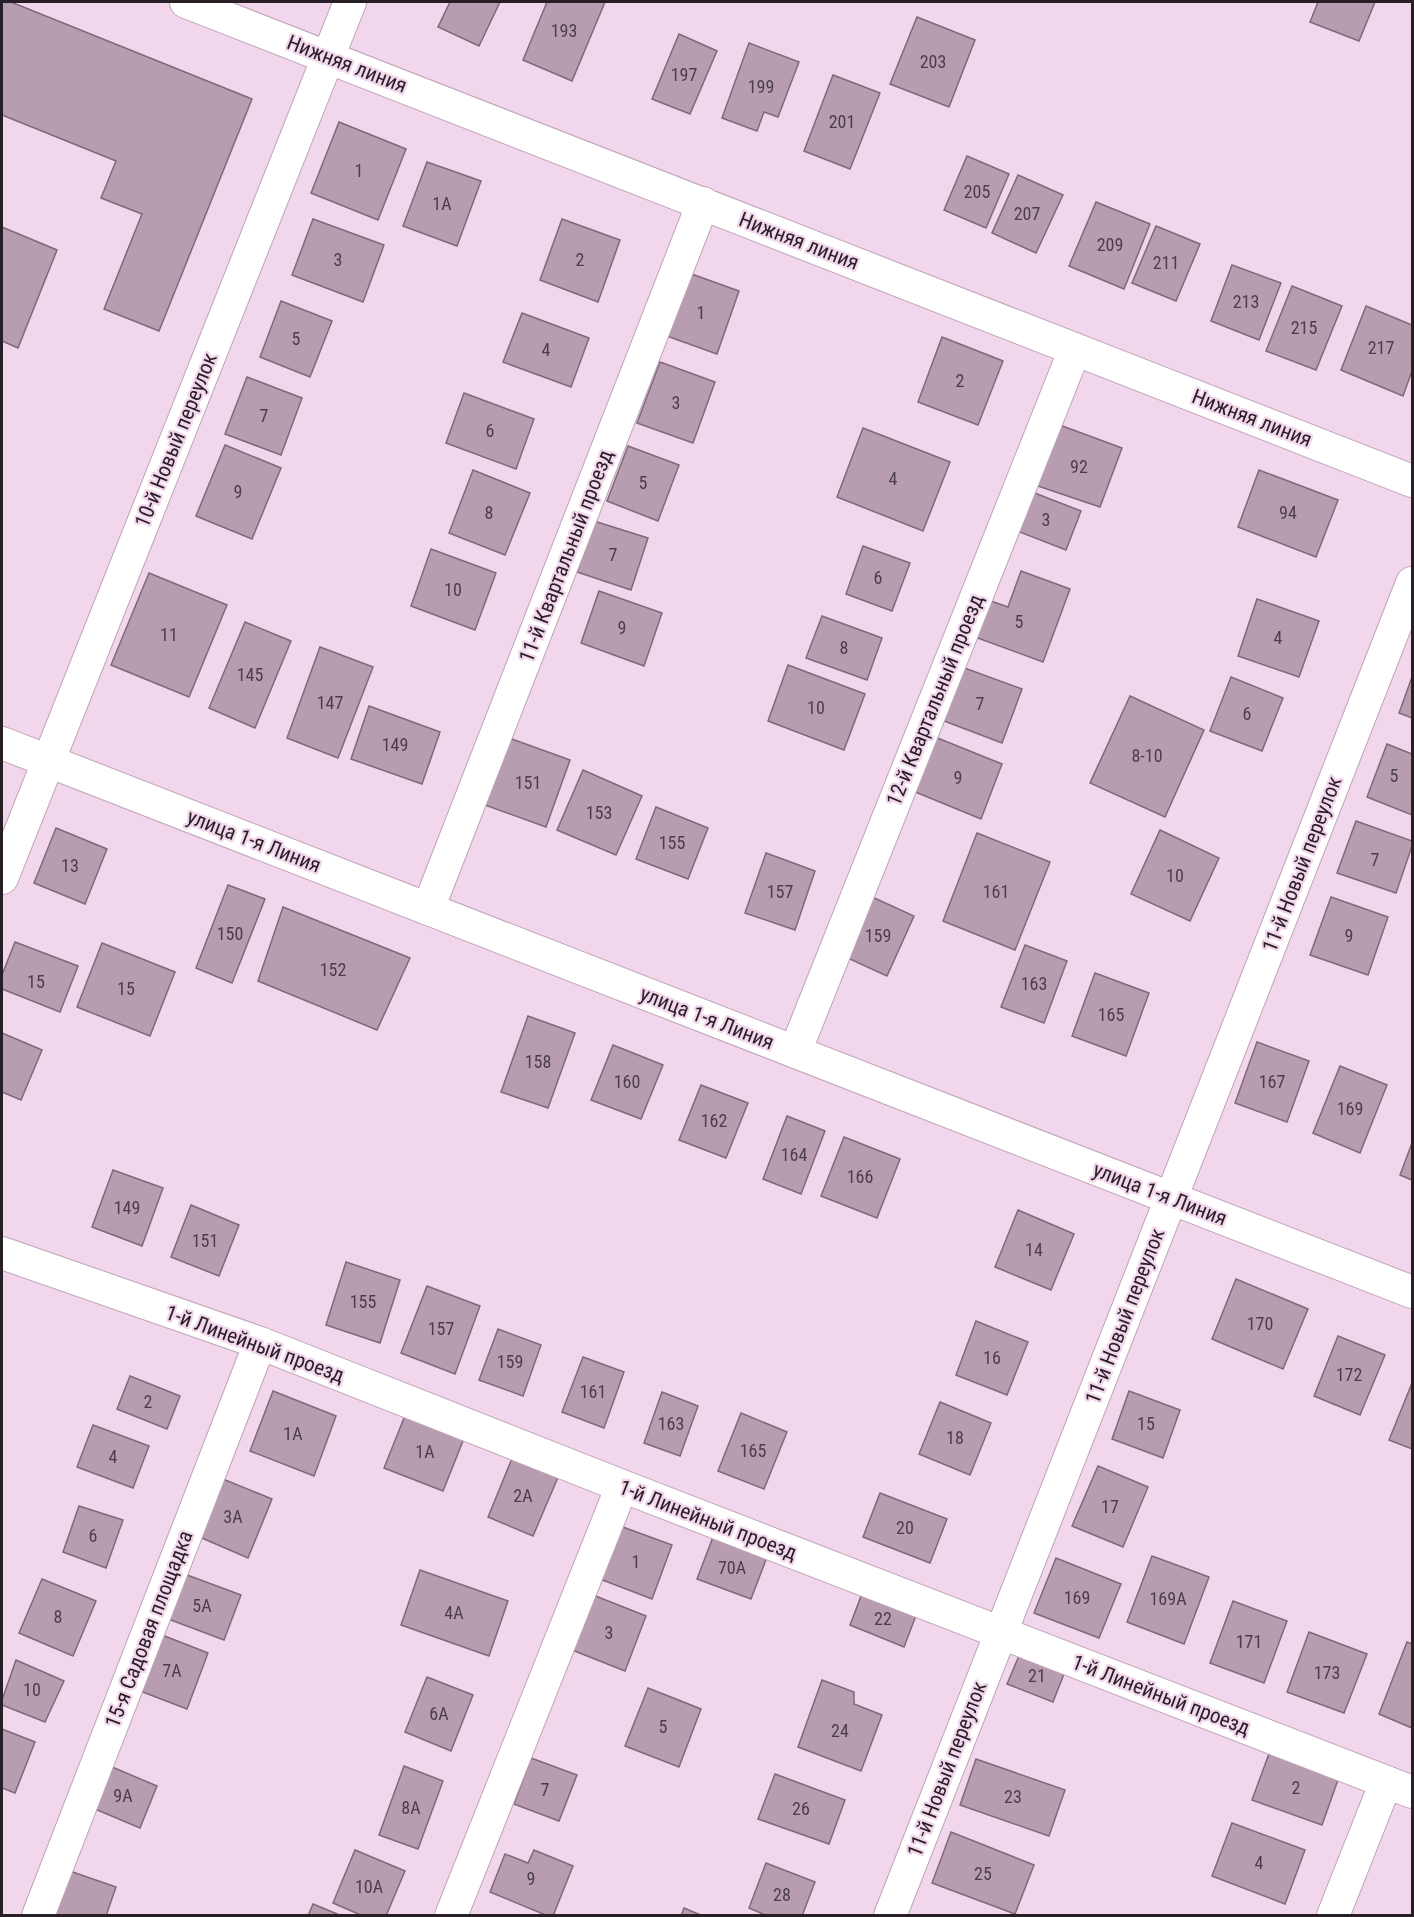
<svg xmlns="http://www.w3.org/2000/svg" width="1414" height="1917" font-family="'Roboto Condensed',sans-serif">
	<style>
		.building { fill: #b89db1; stroke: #80687a; stroke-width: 1.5 }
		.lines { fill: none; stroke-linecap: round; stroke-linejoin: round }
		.minor-casing { stroke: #bea4b8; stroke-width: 34 }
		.minor { stroke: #fff; stroke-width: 32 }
		.labels { text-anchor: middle; stroke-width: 4.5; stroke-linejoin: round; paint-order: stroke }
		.number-label { font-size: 18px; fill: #4c3e49 }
		.street-label { font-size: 21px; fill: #281e26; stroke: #f2d6eb }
	</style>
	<rect width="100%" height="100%" fill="#f2d6eb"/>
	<g class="building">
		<polygon points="2,2 11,2 252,99 159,331 104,309 142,214 101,198 116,161 2,115"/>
		<polygon points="450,2 500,2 479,46 438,27"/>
		<polygon points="547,2 605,2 572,81 523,60"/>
		<polygon points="1318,2 1375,2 1359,41 1310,22"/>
		<polygon points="917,17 975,40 949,107 890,84"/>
		<polygon points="679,34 717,51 690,114 652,99"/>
		<polygon points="749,43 799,62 778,117 764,112 757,131 722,118"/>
		<polygon points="833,75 880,93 850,169 804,151"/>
		<polygon points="339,122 406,149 378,220 311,193"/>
		<polygon points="967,156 1009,174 986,228 944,210"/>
		<polygon points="427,162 481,181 457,246 403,226"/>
		<polygon points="1018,175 1063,195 1036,253 992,233"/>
		<polygon points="1096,202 1150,224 1124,289 1069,266"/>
		<polygon points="313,219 384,245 363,302 292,275"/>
		<polygon points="562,219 620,240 598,302 540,280"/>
		<polygon points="1156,226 1200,244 1176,301 1132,283"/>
		<polygon points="2,227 57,250 18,348 2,341"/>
		<polygon points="1232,265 1281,283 1259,340 1211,321"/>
		<polygon points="686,272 739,291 717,354 664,335"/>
		<polygon points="1292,286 1342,306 1316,370 1266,351"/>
		<polygon points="281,301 332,321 310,377 260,357"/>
		<polygon points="1366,306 1412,325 1412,371 1403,396 1341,370"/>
		<polygon points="522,313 589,338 571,387 503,362"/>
		<polygon points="942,337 1003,361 978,425 918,402"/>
		<polygon points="660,362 715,382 693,443 637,423"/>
		<polygon points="247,377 302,398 281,455 225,434"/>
		<polygon points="464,393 534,419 516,469 446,443"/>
		<polygon points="1057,424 1122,448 1100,507 1035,485"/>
		<polygon points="863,428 950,462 923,531 837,497"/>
		<polygon points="225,445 281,468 252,539 196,516"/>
		<polygon points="628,446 679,465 658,521 607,501"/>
		<polygon points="473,470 530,493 505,555 449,533"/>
		<polygon points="1259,470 1338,500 1316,557 1238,527"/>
		<polygon points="1027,490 1081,511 1066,550 1012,529"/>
		<polygon points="594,521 648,538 631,590 577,572"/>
		<polygon points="863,546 910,563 892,611 846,594"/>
		<polygon points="431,549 496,573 475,630 411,606"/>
		<polygon points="1021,571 1070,589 1043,662 975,637 988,600 1008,607"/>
		<polygon points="149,573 227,605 189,697 111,665"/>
		<polygon points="599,591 662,613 644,666 581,643"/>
		<polygon points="1257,599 1319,621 1299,677 1238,656"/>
		<polygon points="822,616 882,638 867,680 806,658"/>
		<polygon points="245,622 291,641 255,728 209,708"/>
		<polygon points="320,647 373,667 338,758 287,738"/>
		<polygon points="788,665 865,694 844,750 768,721"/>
		<polygon points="959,666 1022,689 1002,743 939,719"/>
		<polygon points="1231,677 1283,698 1262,751 1210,731"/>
		<polygon points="1412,677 1412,718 1399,713"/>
		<polygon points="1130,696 1204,730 1165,817 1090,783"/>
		<polygon points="369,706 440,732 422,784 351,759"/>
		<polygon points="935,737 1002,764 981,819 913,791"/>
		<polygon points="509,738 570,760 546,827 485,805"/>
		<polygon points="1387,744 1412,754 1412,815 1367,797"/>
		<polygon points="583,770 642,796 616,855 557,830"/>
		<polygon points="656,807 708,828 688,879 636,859"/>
		<polygon points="1356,821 1412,841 1412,846 1396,893 1337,873"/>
		<polygon points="56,828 107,849 85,904 34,883"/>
		<polygon points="1160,830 1219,858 1190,921 1131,894"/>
		<polygon points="977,833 1050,862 1015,950 943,921"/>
		<polygon points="766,853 815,871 795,930 745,913"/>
		<polygon points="228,885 265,899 232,983 196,968"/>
		<polygon points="870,896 914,916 887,976 843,956"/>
		<polygon points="1331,897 1388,917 1368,975 1310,955"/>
		<polygon points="283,907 410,958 377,1030 258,981"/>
		<polygon points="15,942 78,966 60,1012 2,989 2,975"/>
		<polygon points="102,943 175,972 150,1036 77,1007"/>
		<polygon points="1025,945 1067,961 1044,1023 1001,1007"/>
		<polygon points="1095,973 1149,993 1126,1056 1072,1036"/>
		<polygon points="528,1016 575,1033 548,1108 501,1092"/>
		<polygon points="2,1033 42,1050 21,1100 2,1092"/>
		<polygon points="1257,1042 1309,1061 1287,1122 1235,1103"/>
		<polygon points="613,1045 663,1065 641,1119 591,1100"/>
		<polygon points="1340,1066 1387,1085 1360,1153 1313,1133"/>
		<polygon points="701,1085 748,1103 726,1158 679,1140"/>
		<polygon points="787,1116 825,1131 801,1194 763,1179"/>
		<polygon points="844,1137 900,1159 877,1218 821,1196"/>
		<polygon points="1412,1143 1412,1180 1400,1175"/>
		<polygon points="113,1170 163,1188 142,1246 92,1227"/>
		<polygon points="191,1205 239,1225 219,1276 171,1257"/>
		<polygon points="1018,1210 1074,1234 1051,1290 995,1267"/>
		<polygon points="346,1262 400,1280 380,1343 326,1325"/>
		<polygon points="1236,1279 1308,1309 1283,1369 1212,1339"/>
		<polygon points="427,1286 480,1306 455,1374 401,1353"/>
		<polygon points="976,1321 1028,1342 1007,1395 956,1375"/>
		<polygon points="498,1329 541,1345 523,1396 479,1380"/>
		<polygon points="1338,1336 1385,1355 1360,1415 1314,1396"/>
		<polygon points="583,1357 624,1372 604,1428 562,1412"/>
		<polygon points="130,1376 180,1396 167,1429 117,1409"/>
		<polygon points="1412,1383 1412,1449 1389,1440"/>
		<polygon points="273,1391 336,1416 314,1476 250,1451"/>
		<polygon points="1129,1391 1180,1410 1163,1458 1112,1439"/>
		<polygon points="662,1392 698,1406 680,1456 644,1443"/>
		<polygon points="940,1402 991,1423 970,1475 919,1454"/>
		<polygon points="406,1413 465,1436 443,1491 384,1468"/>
		<polygon points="741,1413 787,1432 764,1489 718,1471"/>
		<polygon points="93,1425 149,1446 133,1488 77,1467"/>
		<polygon points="513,1456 559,1475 533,1536 488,1517"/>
		<polygon points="1098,1466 1148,1487 1123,1547 1072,1526"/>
		<polygon points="218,1477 272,1499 248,1558 195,1535"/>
		<polygon points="880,1493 947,1519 930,1563 863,1537"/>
		<polygon points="79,1506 123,1520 106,1568 63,1552"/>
		<polygon points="620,1526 672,1545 652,1599 600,1579"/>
		<polygon points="713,1537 767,1557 751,1599 697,1579"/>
		<polygon points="1152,1556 1209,1577 1184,1644 1127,1622"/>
		<polygon points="1056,1558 1121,1584 1099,1638 1034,1613"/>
		<polygon points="420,1570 508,1601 489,1656 401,1625"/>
		<polygon points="179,1572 241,1595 224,1640 163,1617"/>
		<polygon points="42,1579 96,1601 73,1656 19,1633"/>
		<polygon points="863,1591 917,1613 904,1647 850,1625"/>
		<polygon points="593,1595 646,1616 625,1671 572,1650"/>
		<polygon points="1233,1601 1287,1621 1264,1683 1210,1663"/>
		<polygon points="1309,1632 1367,1654 1344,1713 1287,1692"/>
		<polygon points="157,1633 208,1653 187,1709 135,1689"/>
		<polygon points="1407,1642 1412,1644 1412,1728 1379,1714"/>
		<polygon points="1021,1651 1066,1669 1053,1702 1007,1684"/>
		<polygon points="16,1660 64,1681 45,1722 2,1705 2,1700"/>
		<polygon points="427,1677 473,1695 451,1751 405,1732"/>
		<polygon points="822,1680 854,1692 854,1704 882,1715 861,1771 798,1747"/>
		<polygon points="648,1688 701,1709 679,1767 625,1746"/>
		<polygon points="2,1729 35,1742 15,1793 2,1788"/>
		<polygon points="1270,1751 1339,1777 1322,1825 1252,1800"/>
		<polygon points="531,1758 577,1775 559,1821 514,1804"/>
		<polygon points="976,1759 1065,1790 1049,1836 960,1805"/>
		<polygon points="105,1764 157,1786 140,1828 88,1806"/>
		<polygon points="404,1766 443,1781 418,1849 379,1835"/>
		<polygon points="775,1774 845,1800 829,1844 758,1819"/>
		<polygon points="1232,1823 1305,1850 1285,1904 1212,1876"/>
		<polygon points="951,1832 1034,1865 1015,1914 932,1883"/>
		<polygon points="355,1850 405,1871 386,1916 363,1916 333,1903"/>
		<polygon points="534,1850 573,1866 553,1916 548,1916 490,1892 505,1854 528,1863"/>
		<polygon points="766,1863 815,1882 802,1916 768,1916 749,1908"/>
		<polygon points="64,1869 116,1887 106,1916 58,1916 48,1912"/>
		<polygon points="313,1904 342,1916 308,1916"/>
		<polygon points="684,1908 703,1916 681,1916"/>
	</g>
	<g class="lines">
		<g class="minor-casing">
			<g id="minor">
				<polyline points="186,2 1412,481"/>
				<polyline points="2,743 1412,1292"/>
				<polyline points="2,878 350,2"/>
				<polyline points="428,909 703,203"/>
				<polyline points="795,1052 1075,349"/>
				<polyline points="2,1253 260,1343 622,1486 1412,1792"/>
				<polyline points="38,1916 260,1343"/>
				<polyline points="451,1916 622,1486"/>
				<polyline points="890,1916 1412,583"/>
				<polyline points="1333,1916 1386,1782"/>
			</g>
		</g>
		<use href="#minor" class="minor"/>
	</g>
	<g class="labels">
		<g class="number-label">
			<text x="564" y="37">193</text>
			<text x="933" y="68">203</text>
			<text x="684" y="81">197</text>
			<text x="761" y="93">199</text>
			<text x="842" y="128">201</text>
			<text x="359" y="177">1</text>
			<text x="977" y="198">205</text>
			<text x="442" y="210">1А</text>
			<text x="1027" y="220">207</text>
			<text x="1110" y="251">209</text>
			<text x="338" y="266">3</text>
			<text x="580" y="266">2</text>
			<text x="1166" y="269">211</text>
			<text x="1246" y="308">213</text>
			<text x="701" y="319">1</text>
			<text x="1304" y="334">215</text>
			<text x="296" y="345">5</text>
			<text x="1381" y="354">217</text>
			<text x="546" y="356">4</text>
			<text x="960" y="387">2</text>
			<text x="676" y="409">3</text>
			<text x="264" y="422">7</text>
			<text x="490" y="437">6</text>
			<text x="1079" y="473">92</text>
			<text x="893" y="485">4</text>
			<text x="643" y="489">5</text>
			<text x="238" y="498">9</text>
			<text x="489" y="519">8</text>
			<text x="1288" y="519">94</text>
			<text x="1046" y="526">3</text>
			<text x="613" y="561">7</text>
			<text x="878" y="584">6</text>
			<text x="453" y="596">10</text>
			<text x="1019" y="628">5</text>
			<text x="622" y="634">9</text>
			<text x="169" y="641">11</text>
			<text x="1278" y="644">4</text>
			<text x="844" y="654">8</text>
			<text x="250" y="681">145</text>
			<text x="330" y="709">147</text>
			<text x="980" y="710">7</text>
			<text x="816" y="714">10</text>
			<text x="1247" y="720">6</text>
			<text x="395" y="751">149</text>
			<text x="1147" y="762">8-10</text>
			<text x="1394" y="782">5</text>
			<text x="958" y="784">9</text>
			<text x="528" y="789">151</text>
			<text x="599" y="819">153</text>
			<text x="672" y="849">155</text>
			<text x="1375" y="866">7</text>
			<text x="70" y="872">13</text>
			<text x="1175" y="882">10</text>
			<text x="780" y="898">157</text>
			<text x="996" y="898">161</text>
			<text x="230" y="940">150</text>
			<text x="878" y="942">159</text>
			<text x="1349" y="942">9</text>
			<text x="333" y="976">152</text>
			<text x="36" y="988">15</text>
			<text x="1034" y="990">163</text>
			<text x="126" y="995">15</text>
			<text x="1111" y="1021">165</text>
			<text x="538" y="1068">158</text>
			<text x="627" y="1088">160</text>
			<text x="1272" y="1088">167</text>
			<text x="1350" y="1115">169</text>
			<text x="714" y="1127">162</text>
			<text x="794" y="1161">164</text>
			<text x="860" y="1183">166</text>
			<text x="127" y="1214">149</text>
			<text x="205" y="1247">151</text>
			<text x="1034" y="1256">14</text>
			<text x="363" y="1308">155</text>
			<text x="1260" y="1330">170</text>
			<text x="441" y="1335">157</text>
			<text x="992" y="1364">16</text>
			<text x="510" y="1368">159</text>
			<text x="1349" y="1381">172</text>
			<text x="593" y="1398">161</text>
			<text x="148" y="1408">2</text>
			<text x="671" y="1430">163</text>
			<text x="1146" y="1430">15</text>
			<text x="293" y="1440">1А</text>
			<text x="955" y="1444">18</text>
			<text x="753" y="1457">165</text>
			<text x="425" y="1458">1А</text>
			<text x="113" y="1463">4</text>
			<text x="523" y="1502">2А</text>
			<text x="1110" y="1513">17</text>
			<text x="233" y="1523">3А</text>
			<text x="905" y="1534">20</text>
			<text x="93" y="1542">6</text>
			<text x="636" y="1568">1</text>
			<text x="732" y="1574">70А</text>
			<text x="1077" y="1604">169</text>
			<text x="1168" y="1605">169А</text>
			<text x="202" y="1612">5А</text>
			<text x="454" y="1619">4А</text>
			<text x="58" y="1623">8</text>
			<text x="883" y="1625">22</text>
			<text x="609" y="1639">3</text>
			<text x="1249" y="1648">171</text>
			<text x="172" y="1677">7А</text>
			<text x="1327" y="1679">173</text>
			<text x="1037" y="1682">21</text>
			<text x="32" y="1696">10</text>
			<text x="439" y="1720">6А</text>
			<text x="663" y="1733">5</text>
			<text x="840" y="1737">24</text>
			<text x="1296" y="1794">2</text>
			<text x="545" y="1796">7</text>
			<text x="123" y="1802">9А</text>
			<text x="1013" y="1803">23</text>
			<text x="411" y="1814">8А</text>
			<text x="801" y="1815">26</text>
			<text x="1259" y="1869">4</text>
			<text x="983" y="1880">25</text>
			<text x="531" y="1885">9</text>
			<text x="369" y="1893">10А</text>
			<text x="782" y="1901">28</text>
		</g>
		<g class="street-label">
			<text transform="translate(347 64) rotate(21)" y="7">Нижняя линия</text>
			<text transform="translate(799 241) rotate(21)" y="7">Нижняя линия</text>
			<text transform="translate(1252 418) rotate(21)" y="7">Нижняя линия</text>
			<text transform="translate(176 440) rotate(-68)" y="7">10-й Новый переулок</text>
			<text transform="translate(566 556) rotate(-69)" y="7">11-й Квартальный проезд</text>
			<text transform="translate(935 700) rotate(-68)" y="7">12-й Квартальный проезд</text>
			<text transform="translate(254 841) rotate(21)" y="7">улица 1-я Линия</text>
			<text transform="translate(1302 864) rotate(-69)" y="7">11-й Новый переулок</text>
			<text transform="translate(707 1018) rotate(21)" y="7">улица 1-я Линия</text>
			<text transform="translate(1160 1194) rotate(21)" y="7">улица 1-я Линия</text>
			<text transform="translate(1125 1316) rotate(-69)" y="7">11-й Новый переулок</text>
			<text transform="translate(255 1344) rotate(20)" y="7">1-й Линейный проезд</text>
			<text transform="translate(708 1520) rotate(21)" y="7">1-й Линейный проезд</text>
			<text transform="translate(149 1629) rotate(-69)" y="7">15-я Садовая площадка</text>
			<text transform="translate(1161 1695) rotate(21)" y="7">1-й Линейный проезд</text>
			<text transform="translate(947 1769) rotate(-69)" y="7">11-й Новый переулок</text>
		</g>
	</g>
	<rect width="1414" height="1917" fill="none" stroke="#281e26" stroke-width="6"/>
</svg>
